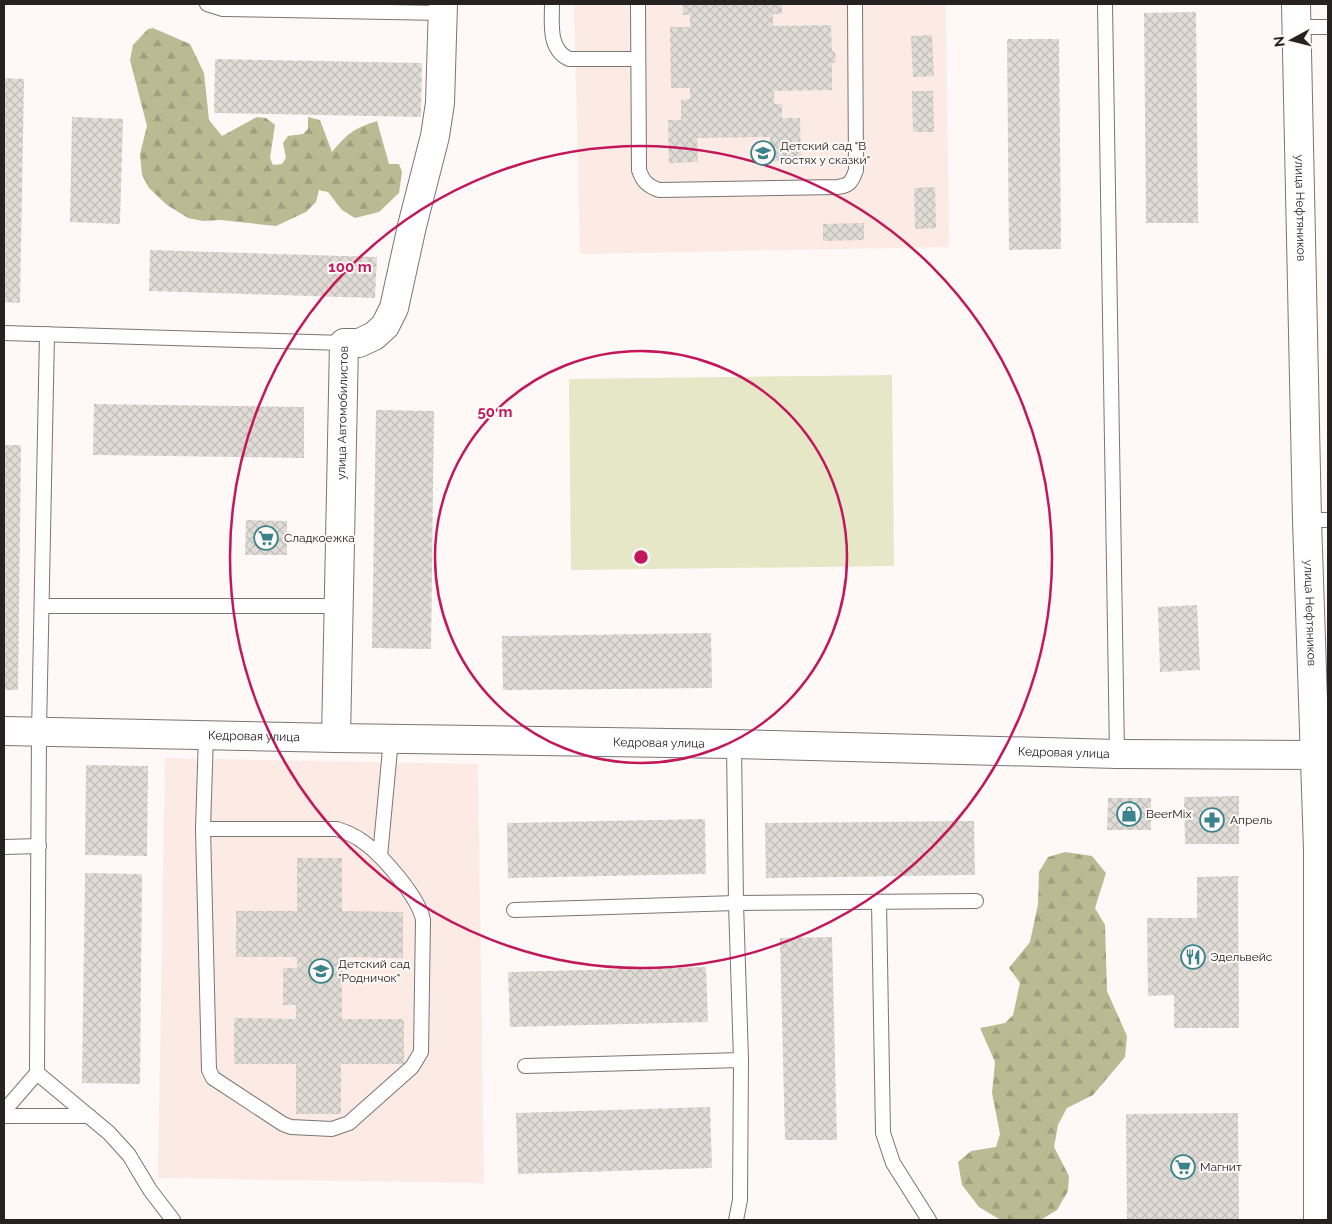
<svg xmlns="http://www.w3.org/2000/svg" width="1332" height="1224" font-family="Raleway,sans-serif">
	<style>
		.built { fill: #fbebe4 }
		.forest { fill: url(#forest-firs) }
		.park { fill: #e5e7c7 }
		.building { fill: url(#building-cross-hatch) }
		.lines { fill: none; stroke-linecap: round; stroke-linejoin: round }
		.lane-casing { stroke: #7c7572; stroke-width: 16 }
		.street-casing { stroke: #7c7572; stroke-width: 30 }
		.secondary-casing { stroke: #7c7572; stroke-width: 30 }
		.lane { stroke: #fff; stroke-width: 14 }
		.street { stroke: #fff; stroke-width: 28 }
		.secondary { stroke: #fff; stroke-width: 28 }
		.ring { fill: none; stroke: #c2185b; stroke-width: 2.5 }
		.labels { text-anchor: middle; stroke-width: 4; stroke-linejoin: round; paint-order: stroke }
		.poi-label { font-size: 12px; fill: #252221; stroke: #fef9f7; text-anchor: start }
		.street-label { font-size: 12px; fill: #252221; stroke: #fef9f7 }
		.centre { fill: #c2185b; stroke: #fef9f7; stroke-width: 2.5 }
		.ring-label { font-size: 15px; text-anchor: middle; font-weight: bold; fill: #c2185b; stroke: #fef9f7; stroke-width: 4; stroke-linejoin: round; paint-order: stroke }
	</style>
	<defs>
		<pattern id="forest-firs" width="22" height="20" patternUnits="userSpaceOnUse" patternTransform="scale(1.25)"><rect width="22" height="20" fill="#babb92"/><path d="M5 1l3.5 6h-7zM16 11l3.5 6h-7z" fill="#a0a07e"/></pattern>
		<pattern id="building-cross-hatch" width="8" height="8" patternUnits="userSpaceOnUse" patternTransform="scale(1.25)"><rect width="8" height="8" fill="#e1ddd6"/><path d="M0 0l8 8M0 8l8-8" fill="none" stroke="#c1bdb7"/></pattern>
	</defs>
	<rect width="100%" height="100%" fill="#fef9f7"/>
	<g class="built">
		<polygon points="574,4 946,4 949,247 580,254"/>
		<polygon points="165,758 478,764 484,1183 158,1178"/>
	</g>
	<g class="forest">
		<path d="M 153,28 L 190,44 L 204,73 L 209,120 L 222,136 L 257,117 L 266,118 L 275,125 L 270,158 L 273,165 L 282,164 L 286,158 L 283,143 L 288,136 L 303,134 L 308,129 L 308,117 L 320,120 L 332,152 C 348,133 353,129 377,121 L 389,164 L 399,164 L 402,172 L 399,193 L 379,212 L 355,218 L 342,210 L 328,192 L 319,190 L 316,202 L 306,212 L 276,226 L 220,220 L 203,221 L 188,218 L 167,205 L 149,188 L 142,175 L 140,154 L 147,126 L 130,60 L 133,45 L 148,29 Z"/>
		<polygon points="1065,852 1092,856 1106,873 1095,908 1105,925 1107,991 1127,1036 1125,1057 1093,1095 1067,1108 1058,1125 1054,1147 1069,1176 1068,1191 1057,1210 1042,1219 999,1219 979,1207 962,1185 958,1162 971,1151 996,1147 1000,1134 992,1093 995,1062 980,1028 1005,1023 1013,1015 1020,983 1009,968 1030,942 1038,904 1039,872 1048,857"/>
	</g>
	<polygon class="park" points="892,375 894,566 571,570 569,379"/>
	<g class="building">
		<polygon points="683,4 782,4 782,14 773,14 773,26 831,25 832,51 835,51 836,63 832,63 832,90 774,91 774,104 782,104 782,118 800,118 801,161 770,161 770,137 697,138 698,162 669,163 668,120 681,120 681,100 690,99 690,88 671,88 670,27 690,27 690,15 683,15"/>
		<polygon points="1196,12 1198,223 1146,223 1144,13"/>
		<polygon points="932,35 934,76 913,77 911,36"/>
		<polygon points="1007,39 1059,39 1061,249 1009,250"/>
		<polygon points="215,59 422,63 421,117 214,113"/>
		<polygon points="4,78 24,79 20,303 4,302"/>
		<polygon points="912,91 933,91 934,132 913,132"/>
		<polygon points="72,117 123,119 120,224 70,222"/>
		<polygon points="935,187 936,228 915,229 914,188"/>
		<polygon points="864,223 864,240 823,241 823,224"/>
		<polygon points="150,250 377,257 375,298 149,291"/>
		<polygon points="94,404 304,407 304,458 93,455"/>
		<polygon points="376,410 434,411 431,649 372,648"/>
		<polygon points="4,445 21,445 18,690 4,690"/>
		<polygon points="246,520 287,521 287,555 245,555"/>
		<polygon points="1197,605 1200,670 1160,672 1158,607"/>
		<polygon points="711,633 712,688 503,690 502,636"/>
		<polygon points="86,765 148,766 147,856 85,855"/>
		<polygon points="1239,796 1239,844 1185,844 1184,797"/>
		<polygon points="1108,798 1151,798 1151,830 1107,830"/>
		<polygon points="705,819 706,874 508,878 507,823"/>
		<polygon points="974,821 975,875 766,878 765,823"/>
		<polygon points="297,858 342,858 342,911 403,912 403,958 342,957 342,1019 404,1019 404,1064 341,1064 341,1114 296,1114 296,1064 234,1064 234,1018 296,1019 296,1005 283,1005 283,968 297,968 297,957 236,957 236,911 297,911"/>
		<polygon points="85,873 142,874 140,1084 82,1083"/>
		<polygon points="1238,876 1239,1028 1174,1028 1174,995 1148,996 1147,918 1197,918 1197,877"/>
		<polygon points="832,937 837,1140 785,1140 780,938"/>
		<polygon points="706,967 708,1022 510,1027 508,972"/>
		<polygon points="710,1107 712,1168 518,1174 516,1113"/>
		<polygon points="1238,1113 1239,1220 1127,1220 1126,1114"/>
	</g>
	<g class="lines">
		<g class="lane-casing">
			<g id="lane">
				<polyline points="207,4 223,9 443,13"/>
				<path d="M 552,4 C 552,24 548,49 569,59 L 638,59"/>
				<path d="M 638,4 L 639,170 C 643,182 648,186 659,190 L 837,187 C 849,186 852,182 856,170 L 855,4"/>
				<polyline points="1105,4 1117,754"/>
				<polyline points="1296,27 1328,27"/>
				<polyline points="4,333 344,343"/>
				<polyline points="1307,520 1328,520"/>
				<polyline points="42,606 338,606"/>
				<polyline points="734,744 736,903 741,1060 740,1200 736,1220"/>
				<path d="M 203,829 L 337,829 C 346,832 354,835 362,841 C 381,854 419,897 423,920 L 421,1052 L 412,1067 L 349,1123 L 332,1129 L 291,1127 L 283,1124 L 213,1078 L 209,1070 L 203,829 L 206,735"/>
				<polyline points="4,847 39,846"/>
				<polyline points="380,856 391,739"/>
				<polyline points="879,902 883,1133 893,1163 929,1220"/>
				<polyline points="514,910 736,903 976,901"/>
				<polyline points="525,1066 741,1060"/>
				<polyline points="37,1073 109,1133 129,1155 150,1190 173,1220"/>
				<polyline points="4,1111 37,1073 39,732 47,334"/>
				<polyline points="4,1116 89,1116"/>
			</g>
		</g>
		<g class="street-casing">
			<g id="street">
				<path id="s1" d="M 4,731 L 336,738 L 734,744 L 1117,754 L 1314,755"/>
				<path id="s2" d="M 336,738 L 344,343 L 359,343 L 374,336 L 385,326 L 394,308 L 412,226 L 435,136 L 440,103 L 443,4"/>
			</g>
		</g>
		<g class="secondary-casing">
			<g id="secondary">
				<path id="s3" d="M 1296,4 L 1307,520 L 1318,850 L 1318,1220"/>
			</g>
		</g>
		<use href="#lane" class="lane"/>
		<use href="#street" class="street"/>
		<use href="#secondary" class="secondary"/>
	</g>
	<g class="ring">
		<circle cx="641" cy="557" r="206"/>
		<circle cx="641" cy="557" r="411"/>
	</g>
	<defs>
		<g id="school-ring" transform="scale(1.25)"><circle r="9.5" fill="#fef9f7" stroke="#3b838a" stroke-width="1.5"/><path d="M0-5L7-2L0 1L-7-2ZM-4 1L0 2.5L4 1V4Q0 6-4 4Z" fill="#3b838a"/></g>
		<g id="supermarket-ring" transform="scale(1.25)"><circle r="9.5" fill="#fef9f7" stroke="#3b838a" stroke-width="1.5"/><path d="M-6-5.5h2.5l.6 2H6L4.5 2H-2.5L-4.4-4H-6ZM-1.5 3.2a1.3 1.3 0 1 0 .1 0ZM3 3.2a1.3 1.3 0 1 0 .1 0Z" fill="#3b838a"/></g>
		<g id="shop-ring" transform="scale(1.25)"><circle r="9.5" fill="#fef9f7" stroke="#3b838a" stroke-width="1.5"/><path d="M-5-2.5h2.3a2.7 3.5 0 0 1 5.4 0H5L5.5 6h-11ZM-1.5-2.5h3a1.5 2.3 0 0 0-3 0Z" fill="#3b838a"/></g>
		<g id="pharmacy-ring" transform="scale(1.25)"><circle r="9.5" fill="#fef9f7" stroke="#3b838a" stroke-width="1.5"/><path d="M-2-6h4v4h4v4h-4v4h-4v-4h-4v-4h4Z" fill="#3b838a"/></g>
		<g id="restaurant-ring" transform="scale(1.25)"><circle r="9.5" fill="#fef9f7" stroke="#3b838a" stroke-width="1.5"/><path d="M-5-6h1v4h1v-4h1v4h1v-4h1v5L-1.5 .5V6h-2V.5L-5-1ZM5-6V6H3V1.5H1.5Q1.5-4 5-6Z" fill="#3b838a"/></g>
	</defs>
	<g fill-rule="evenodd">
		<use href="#school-ring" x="763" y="153"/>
		<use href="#supermarket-ring" x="266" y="538"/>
		<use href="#shop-ring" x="1129" y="814"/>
		<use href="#pharmacy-ring" x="1212" y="820"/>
		<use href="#restaurant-ring" x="1193" y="957"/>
		<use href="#school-ring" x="321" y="971"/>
		<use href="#supermarket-ring" x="1183" y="1167"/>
	</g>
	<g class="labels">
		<g class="poi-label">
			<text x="780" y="150">Детский сад "В<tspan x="780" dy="14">гостях у сказки"</tspan></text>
			<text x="284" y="542">Сладкоежка</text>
			<text x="1146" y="818">BeerMix</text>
			<text x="1230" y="824">Апрель</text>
			<text x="1210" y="961">Эдельвейс</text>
			<text x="338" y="968">Детский сад<tspan x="338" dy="14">"Родничок"</tspan></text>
			<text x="1200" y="1171">Магнит</text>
		</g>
		<g class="street-label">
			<text dy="4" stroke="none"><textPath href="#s3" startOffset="204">улица Нефтяников</textPath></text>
			<text dy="4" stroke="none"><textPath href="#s2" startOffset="325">улица Автомобилистов</textPath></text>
			<text dy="4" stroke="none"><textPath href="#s3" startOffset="609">улица Нефтяников</textPath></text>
			<text dy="4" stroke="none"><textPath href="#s1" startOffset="250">Кедровая улица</textPath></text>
			<text dy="4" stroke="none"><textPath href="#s1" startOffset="655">Кедровая улица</textPath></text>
			<text dy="4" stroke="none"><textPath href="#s1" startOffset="1060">Кедровая улица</textPath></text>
		</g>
	</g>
	<circle cx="641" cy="557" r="8" class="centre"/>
	<g class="ring-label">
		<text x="350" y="272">100 m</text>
		<text x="495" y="417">50 m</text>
	</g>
	<rect width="1332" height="1224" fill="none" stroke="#252221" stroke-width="10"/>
	<g transform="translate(1292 40) rotate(263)" stroke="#fef9f7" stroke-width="4" paint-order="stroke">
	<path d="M0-4L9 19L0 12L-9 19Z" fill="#252221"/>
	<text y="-8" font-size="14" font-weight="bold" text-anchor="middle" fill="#252221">N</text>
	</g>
</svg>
